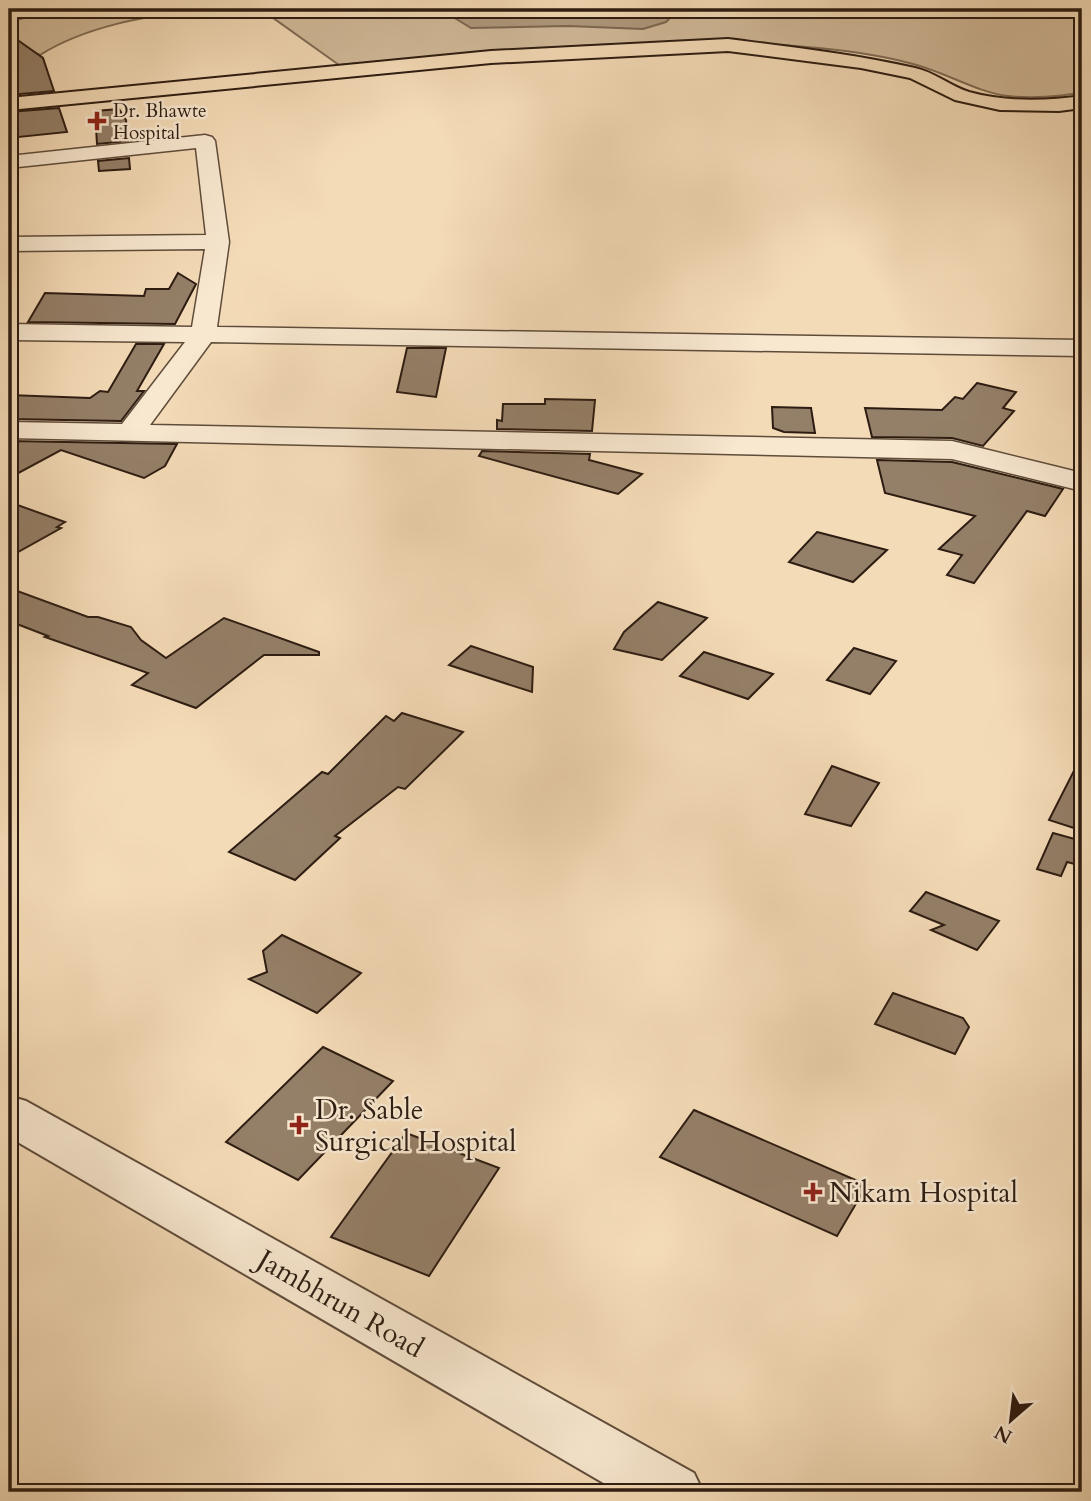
<svg xmlns="http://www.w3.org/2000/svg" width="1091" height="1501" font-family="Cardo,serif">
	<style>
		.green { fill: #d2bb9b; stroke: #806c56; stroke-width: 2 }
		.water { fill: #b09a7f; stroke: #7c6853; stroke-width: 2 }
		.building { fill: #947f68; stroke: #2d1c12; stroke-width: 2 }
		.lines { fill: none; stroke-linecap: round; stroke-linejoin: round }
		.minor-casing { stroke: #5f4c3b; stroke-width: 3 }
		.tertiary-casing { stroke: #5f4c3b; stroke-width: 4 }
		.primary-casing { stroke: #2d1c12; stroke-width: 4 }
		.minor { fill: #f8e8d0; fill-rule: evenodd }
		.tertiary { fill: #f8e8d0; fill-rule: evenodd }
		.primary { fill: #f4dbb7; fill-rule: evenodd }
		.poi-dot { fill: #8f2418; stroke: #f8e8d0; stroke-width: 2.5 }
		.labels { text-anchor: middle; stroke-width: 5; stroke-linejoin: round; paint-order: stroke }
		.far-poi-label { font-size: 19px; fill: #2d1c12; stroke: #f8e8d0; text-anchor: start }
		.near-poi-label { font-size: 28px; fill: #2d1c12; stroke: #f8e8d0; text-anchor: start }
		.near-street-label { font-size: 28px; fill: #2d1c12; stroke: #f8e8d0 }
	</style>
	<rect width="100%" height="100%" fill="#f4dbb7"/>
	<filter id="stains"><feTurbulence type="fractalNoise" baseFrequency=".00286" numOctaves="4"/><feColorMatrix values="0 0 0 0 .2 0 0 0 0 .09 0 0 0 0 .02 0 0 0 .5 -.17"/></filter>
	<radialGradient id="worn" r=".72"><stop offset=".6" stop-color="#630" stop-opacity="0"/><stop offset="1" stop-color="#630" stop-opacity=".3"/></radialGradient>
	<g class="green">
		<path d="M 69,9 L 197,9 C 144,17 86,26 40,55 L 9,43 L 9,19 Z"/>
		<path d="M 252,9 L 1082,9 L 1082,93 C 1058,96 1033,99 1008,96 C 976,92 945,72 913,64 C 884,56 850,51 819,48 C 660,33 498,52 339,65 L 273,18 Z"/>
	</g>
	<polygon class="water" points="445,9 679,9 666,22 643,29 568,26 471,28 445,12"/>
	<g class="building">
		<polygon points="9,34 43,58 54,91 9,95"/>
		<polygon points="59,108 67,132 9,138 9,112"/>
		<polygon points="119,109 126,120 128,141 97,144 95,111"/>
		<polygon points="129,158 130,169 99,171 98,161"/>
		<polygon points="178,273 196,284 175,324 28,322 45,293 144,296 146,289 169,289"/>
		<polygon points="136,344 164,344 137,391 144,391 121,421 9,419 9,395 90,398 100,391 108,392"/>
		<polygon points="407,348 446,348 436,397 397,392"/>
		<polygon points="977,383 1016,392 1003,408 1014,411 983,446 952,438 872,437 865,408 942,410 955,397 963,399"/>
		<polygon points="545,399 595,400 592,431 497,429 497,420 502,421 503,404 545,404"/>
		<polygon points="772,407 811,408 815,433 784,432 773,428"/>
		<polygon points="9,441 177,444 165,466 144,478 61,450 9,478"/>
		<polygon points="482,451 590,454 589,460 642,474 618,494 479,456"/>
		<polygon points="877,460 952,462 1063,489 1045,516 1027,511 974,583 947,575 962,555 939,549 975,516 885,493"/>
		<polygon points="9,502 65,522 57,527 61,528 9,557"/>
		<polygon points="817,532 887,550 853,582 789,562"/>
		<polygon points="9,588 88,617 98,617 131,627 141,640 166,658 224,618 319,652 319,655 264,655 196,708 132,685 148,673 45,637 48,636 9,621"/>
		<polygon points="658,602 707,618 662,660 614,649 624,632"/>
		<polygon points="471,646 533,667 532,692 449,665"/>
		<polygon points="854,648 896,661 870,694 827,680"/>
		<polygon points="704,652 773,674 748,699 680,676"/>
		<polygon points="402,713 463,732 405,789 398,787 335,836 340,838 295,880 229,852 322,772 328,774 386,716 394,721"/>
		<polygon points="1082,755 1082,812 1074,828 1049,820"/>
		<polygon points="832,766 879,783 851,826 805,814"/>
		<polygon points="1053,833 1082,841 1082,866 1067,862 1061,876 1037,869"/>
		<polygon points="926,892 999,921 977,950 931,930 944,925 910,911"/>
		<polygon points="282,935 361,973 317,1013 249,979 267,972 263,951"/>
		<polygon points="893,993 963,1018 969,1027 955,1054 875,1024"/>
		<polygon points="323,1047 393,1081 298,1180 226,1142"/>
		<polygon points="694,1110 867,1185 837,1236 660,1157"/>
		<polygon points="406,1133 499,1168 429,1276 331,1237"/>
	</g>
	<g class="lines">
		<g class="minor-casing">
			<g id="minor">
				<polygon points="16,9 53,9 45,14 9,20 9,10"/>
				<polygon points="205,135 212,137 215,141 229,242 217,327 1082,340 1082,356 211,342 150,425 952,441 1082,473 1082,491 952,459 9,438 9,422 122,424 185,342 9,340 9,324 192,327 205,249 9,251 9,237 206,235 196,148 9,168 9,156"/>
			</g>
		</g>
		<g class="tertiary-casing">
			<polygon id="tertiary" points="9,1096 26,1101 694,1473 703,1492 619,1492 9,1137"/>
		</g>
		<g class="primary-casing">
			<path id="primary" d="M 728,39 C 791,47 853,54 915,68 C 934,72 950,86 969,92 C 1005,102 1046,101 1082,96 L 1082,108 L 1059,111 L 1000,110 L 955,100 L 910,78 L 861,68 L 728,51 L 491,63 L 9,110 L 9,98 L 491,51 Z"/>
		</g>
		<use href="#minor" class="minor"/>
		<use href="#tertiary" class="tertiary"/>
		<use href="#primary" class="primary"/>
	</g>
	<g class="poi-dot">
		<path d="M93.5 110.5h7v7h7v7h-7v7h-7v-7h-7v-7h7z"/>
		<path d="M295.5 1114.5h7v7h7v7h-7v7h-7v-7h-7v-7h7z"/>
		<path d="M809.5 1181.5h7v7h7v7h-7v7h-7v-7h-7v-7h7z"/>
	</g>
	<g class="labels">
		<g class="far-poi-label">
			<text x="113" y="117">Dr. Bhawte<tspan x="113" dy="22">Hospital</tspan></text>
		</g>
		<g class="near-poi-label">
			<text x="315" y="1119">Dr. Sable<tspan x="315" dy="32">Surgical Hospital</tspan></text>
			<text x="829" y="1202">Nikam Hospital</text>
		</g>
		<g class="near-street-label">
			<text transform="translate(341 1303) rotate(30)" y="10">Jambhrun Road</text>
		</g>
	</g>
	<rect width="1091" height="1501" fill="none" stroke="#f4dbb7" stroke-width="35"/>
	<rect x="10" y="10" width="1070" height="1480" fill="none" stroke="#2d1c12" stroke-width="3.5"/>
	<rect x="18" y="18" width="1056" height="1466" fill="none" stroke="#2d1c12" stroke-width="2"/>
	<g transform="translate(1011 1420) rotate(208)" stroke="#f8e8d0" stroke-width="5" paint-order="stroke">
	<path d="M0-5L12 26L0 18L-12 26Z" fill="#2d1c12"/>
	<text y="-10" font-size="19" font-weight="bold" text-anchor="middle" fill="#2d1c12">N</text>
	</g>
	<rect width="100%" height="100%" filter="url(#stains)"/>
	<rect width="100%" height="100%" fill="url(#worn)"/>
</svg>
